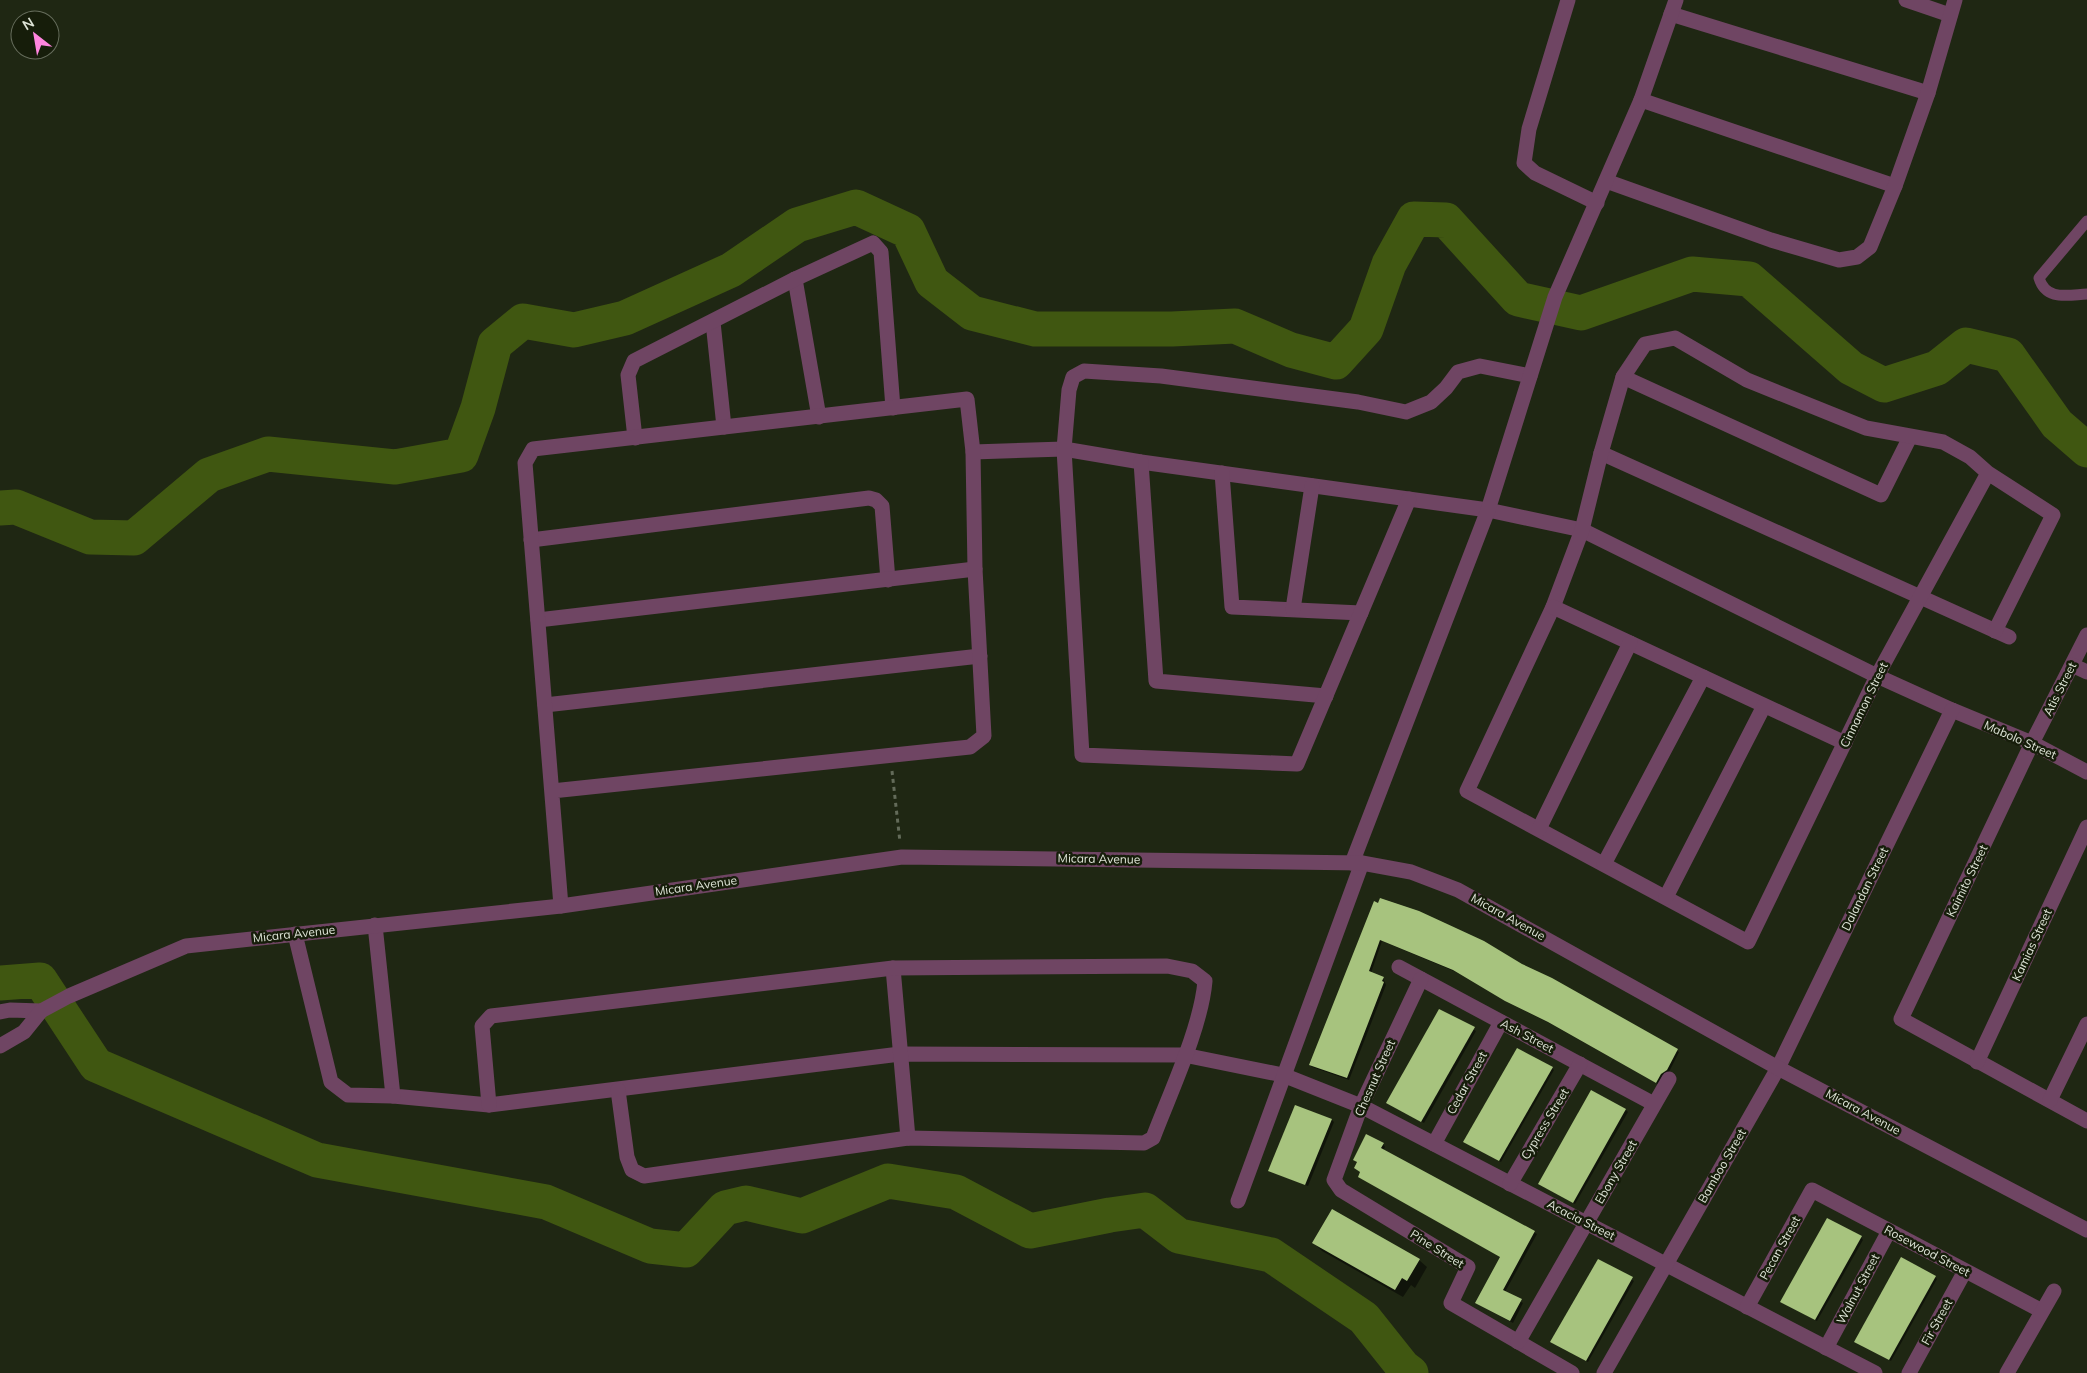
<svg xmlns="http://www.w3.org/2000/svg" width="2087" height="1373" font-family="Mulish,sans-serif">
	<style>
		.shadow { fill: #0007 }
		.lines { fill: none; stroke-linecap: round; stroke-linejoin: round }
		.river { stroke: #405711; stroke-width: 35 }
		.building { fill: #a7c37e }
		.path { stroke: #636b59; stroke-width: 3; stroke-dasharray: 4 4; stroke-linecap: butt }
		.service { stroke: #6f4563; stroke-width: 11 }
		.minor { stroke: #6f4563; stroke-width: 15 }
		.tertiary { stroke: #6f4563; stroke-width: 15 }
		.labels { text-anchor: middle; stroke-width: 5; stroke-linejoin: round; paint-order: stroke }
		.street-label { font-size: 12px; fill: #dee4d7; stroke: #161d0a }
	</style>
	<rect width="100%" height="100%" fill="#1f2713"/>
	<g class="shadow">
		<polygon points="1375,903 1522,965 1679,1052 1669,1072 1658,1084 1551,1024 1509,1003 1456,972 1382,941 1371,973 1383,978 1386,985 1349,1080 1312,1067 1310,1065"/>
		<polygon points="1440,1011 1476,1031 1424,1123 1387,1103"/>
		<polygon points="1552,1068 1554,1070 1501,1162 1465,1142"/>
		<polygon points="1626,1110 1628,1112 1575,1204 1539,1184"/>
		<polygon points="1332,1120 1334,1122 1308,1186 1270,1171"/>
		<polygon points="1383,1144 1385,1147 1383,1151 1537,1234 1505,1292 1523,1303 1513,1323 1479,1305 1501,1257 1359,1177 1361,1173 1355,1168 1358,1163 1354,1160"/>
		<polygon points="1861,1237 1863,1240 1817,1321 1783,1303"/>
		<polygon points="1314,1243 1419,1260 1427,1267 1415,1288 1411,1285 1403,1297 1322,1251"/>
		<polygon points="1599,1261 1634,1281 1588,1362 1552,1342"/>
		<polygon points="1935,1277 1937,1279 1891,1361 1858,1344"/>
	</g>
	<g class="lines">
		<g class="river">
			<polyline points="0,508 16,507 90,537 134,538 209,475 268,454 395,467 461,455 478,408 495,344 523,321 574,330 625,318 731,270 797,225 856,207 908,231 932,282 972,313 1035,329 1172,329 1235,326 1291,350 1336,362 1366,329 1389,264 1414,219 1446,220 1518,299 1581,313 1692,274 1749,279 1851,368 1884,385 1937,368 1966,345 2008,355 2057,424 2087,450"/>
			<polyline points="0,983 40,980 96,1065 317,1160 546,1202 650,1246 686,1250 725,1208 746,1203 802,1216 888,1181 956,1192 1030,1231 1110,1215 1145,1210 1179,1236 1271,1255 1364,1318 1403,1367 1411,1373"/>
		</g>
	</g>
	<g class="building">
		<polygon points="1380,898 1419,911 1484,941 1522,964 1552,978 1678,1049 1667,1070 1661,1074 1656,1083 1548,1022 1505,1001 1453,970 1380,940 1369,971 1384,977 1382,981 1384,982 1347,1078 1309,1065 1374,901 1378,903"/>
		<polygon points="1439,1009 1475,1027 1421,1122 1386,1103"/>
		<polygon points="1517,1048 1553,1067 1499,1161 1463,1142"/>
		<polygon points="1591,1090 1626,1109 1573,1203 1538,1184"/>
		<polygon points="1295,1105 1332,1119 1305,1185 1268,1171"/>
		<polygon points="1366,1134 1384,1143 1381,1148 1535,1231 1503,1290 1522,1299 1510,1321 1475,1303 1500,1257 1358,1177 1360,1172 1354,1168 1357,1162 1353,1160"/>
		<polygon points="1332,1209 1420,1259 1407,1281 1402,1278 1395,1290 1312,1243"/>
		<polygon points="1827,1218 1862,1236 1815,1320 1780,1302"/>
		<polygon points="1901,1257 1936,1276 1889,1360 1854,1342"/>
		<polygon points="1598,1259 1633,1277 1586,1361 1550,1342"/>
	</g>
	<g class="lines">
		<polyline class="path" points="892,771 900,842"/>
		<path class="service" d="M 2087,221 L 2039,278 C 2046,301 2067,295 2087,294"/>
		<g class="minor">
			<polyline points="1568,0 1529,129 1524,163 1535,173 1597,203"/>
			<polyline points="1906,0 1950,15"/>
			<polyline points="1671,14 1928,93"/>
			<polyline points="1641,100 1895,186"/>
			<polyline points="1606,181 1771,240 1839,260 1857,257 1870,247 1895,186 1928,93 1955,0"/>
			<polyline points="795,279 819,417"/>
			<polyline points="713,322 724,427"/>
			<polyline points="1623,377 1881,495 1910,437"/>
			<polyline points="635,438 628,375 634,361 795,279 873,243 881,252 893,408"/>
			<polyline points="973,452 1064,449 1141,462 1488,510 1582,530 1877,676 1952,710 2032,743 2087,772"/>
			<polyline points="1601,453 2009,637"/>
			<polyline points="1141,462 1156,681 1326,696"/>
			<polyline points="1222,473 1232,607 1361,613"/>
			<polyline points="1988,473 1877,676 1748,942 1467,791 1553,607 1582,530 1601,453 1623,377 1645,344 1675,338 1747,380 1866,428 1943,442 1970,457 1988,473 2053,515 1995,631"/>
			<polyline points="1409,499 1297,764 1082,755 1064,449 1069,390 1073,377 1084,371 1161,376 1358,402 1406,412 1431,402 1446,388 1458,372 1480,366 1530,376"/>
			<polyline points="531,540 869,498 876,500 882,506 888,580"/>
			<polyline points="1553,607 1845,743"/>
			<polyline points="1293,609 1312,486"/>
			<polyline points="538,620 975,569"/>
			<polyline points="2087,635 2032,743 1901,1019 2087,1121"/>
			<polyline points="2072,665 2087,672"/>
			<polyline points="545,705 980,656"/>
			<path d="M 552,791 L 970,747 L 984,736 L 975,569 L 973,452 L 967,399 L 533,449 L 525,463 C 537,610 549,758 561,906"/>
			<polyline points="1539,829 1630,643"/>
			<polyline points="1352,863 1488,510 1555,297 1641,100 1676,0"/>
			<polyline points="1604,864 1703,677"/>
			<polyline points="1666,897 1764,706"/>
			<polyline points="375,925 393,1096 489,1105 900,1054 1184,1055 1283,1075 1361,1106 1875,1373"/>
			<polyline points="295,934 331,1082 348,1095 393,1096"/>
			<polyline points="1399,967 1654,1104"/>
			<polyline points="893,968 908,1138"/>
			<polyline points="1421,979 1361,1106 1334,1180 1341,1190 1468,1267 1451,1303 1572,1373"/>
			<polyline points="1977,1062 2087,827"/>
			<polyline points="2050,1100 2087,1024"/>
			<path d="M 489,1105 L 482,1026 L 491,1016 L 893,968 L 1167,966 L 1192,971 L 1205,981 C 1201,1028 1170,1093 1153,1138 L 1144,1143 L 908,1138 L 644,1176 L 632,1170 L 627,1157 L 618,1090"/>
			<polyline points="1434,1144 1501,1022"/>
			<polyline points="1510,1184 1580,1064"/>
			<polyline points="1238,1201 1362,863"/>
			<polyline points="1747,1307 1812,1190 2042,1311"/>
			<polyline points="1518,1342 1669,1079"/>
			<polyline points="1826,1348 1889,1231"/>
			<polyline points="1604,1373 1778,1068 1952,710"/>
			<polyline points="1909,1373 1965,1271"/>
			<polyline points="2007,1373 2054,1291"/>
		</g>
		<g class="tertiary">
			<polyline points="0,1012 10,1010 41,1011"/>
			<polyline points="0,1046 24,1032 41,1011 69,996 186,946 561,906 902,857 1362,863 1411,872 1458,890 1778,1068 2087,1230"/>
		</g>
	</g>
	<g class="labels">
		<g class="street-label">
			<text transform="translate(2060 689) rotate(-63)" y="4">Atis Street</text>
			<text transform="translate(1864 705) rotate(-64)" y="4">Cinnamon Street</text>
			<text transform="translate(2020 740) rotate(24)" y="4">Mabolo Street</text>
			<text transform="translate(1099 859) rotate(1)" y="4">Micara Avenue</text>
			<text transform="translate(1967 881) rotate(-64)" y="4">Kaimito Street</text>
			<text transform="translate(696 886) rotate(-8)" y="4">Micara Avenue</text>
			<text transform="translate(1865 889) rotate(-64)" y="4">Dalandan Street</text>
			<text transform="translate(1508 917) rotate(29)" y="4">Micara Avenue</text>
			<text transform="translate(294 934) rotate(-6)" y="4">Micara Avenue</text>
			<text transform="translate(2032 945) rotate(-65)" y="4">Kamias Street</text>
			<text transform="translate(1527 1036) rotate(28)" y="4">Ash Street</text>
			<text transform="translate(1375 1078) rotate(-66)" y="4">Chesnut Street</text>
			<text transform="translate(1467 1083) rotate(-61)" y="4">Cedar Street</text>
			<text transform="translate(1863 1112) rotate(28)" y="4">Micara Avenue</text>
			<text transform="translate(1545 1124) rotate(-59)" y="4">Cypress Street</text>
			<text transform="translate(1722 1166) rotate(-60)" y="4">Bamboo Street</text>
			<text transform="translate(1616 1172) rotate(-60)" y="4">Ebony Street</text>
			<text transform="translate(1581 1220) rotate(27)" y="4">Acacia Street</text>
			<text transform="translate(1780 1248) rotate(-61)" y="4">Pecan Street</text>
			<text transform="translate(1437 1249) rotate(32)" y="4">Pine Street</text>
			<text transform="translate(1927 1251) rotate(28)" y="4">Rosewood Street</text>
			<text transform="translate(1858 1289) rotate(-62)" y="4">Walnut Street</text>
			<text transform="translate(1937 1322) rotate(-61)" y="4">Fir Street</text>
		</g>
	</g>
	<g transform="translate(35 35) rotate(329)"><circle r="24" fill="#161d0a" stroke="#666d5c"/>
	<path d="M0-4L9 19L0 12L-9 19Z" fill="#ff85df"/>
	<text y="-8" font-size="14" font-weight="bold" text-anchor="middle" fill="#dee4d7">N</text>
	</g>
</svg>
